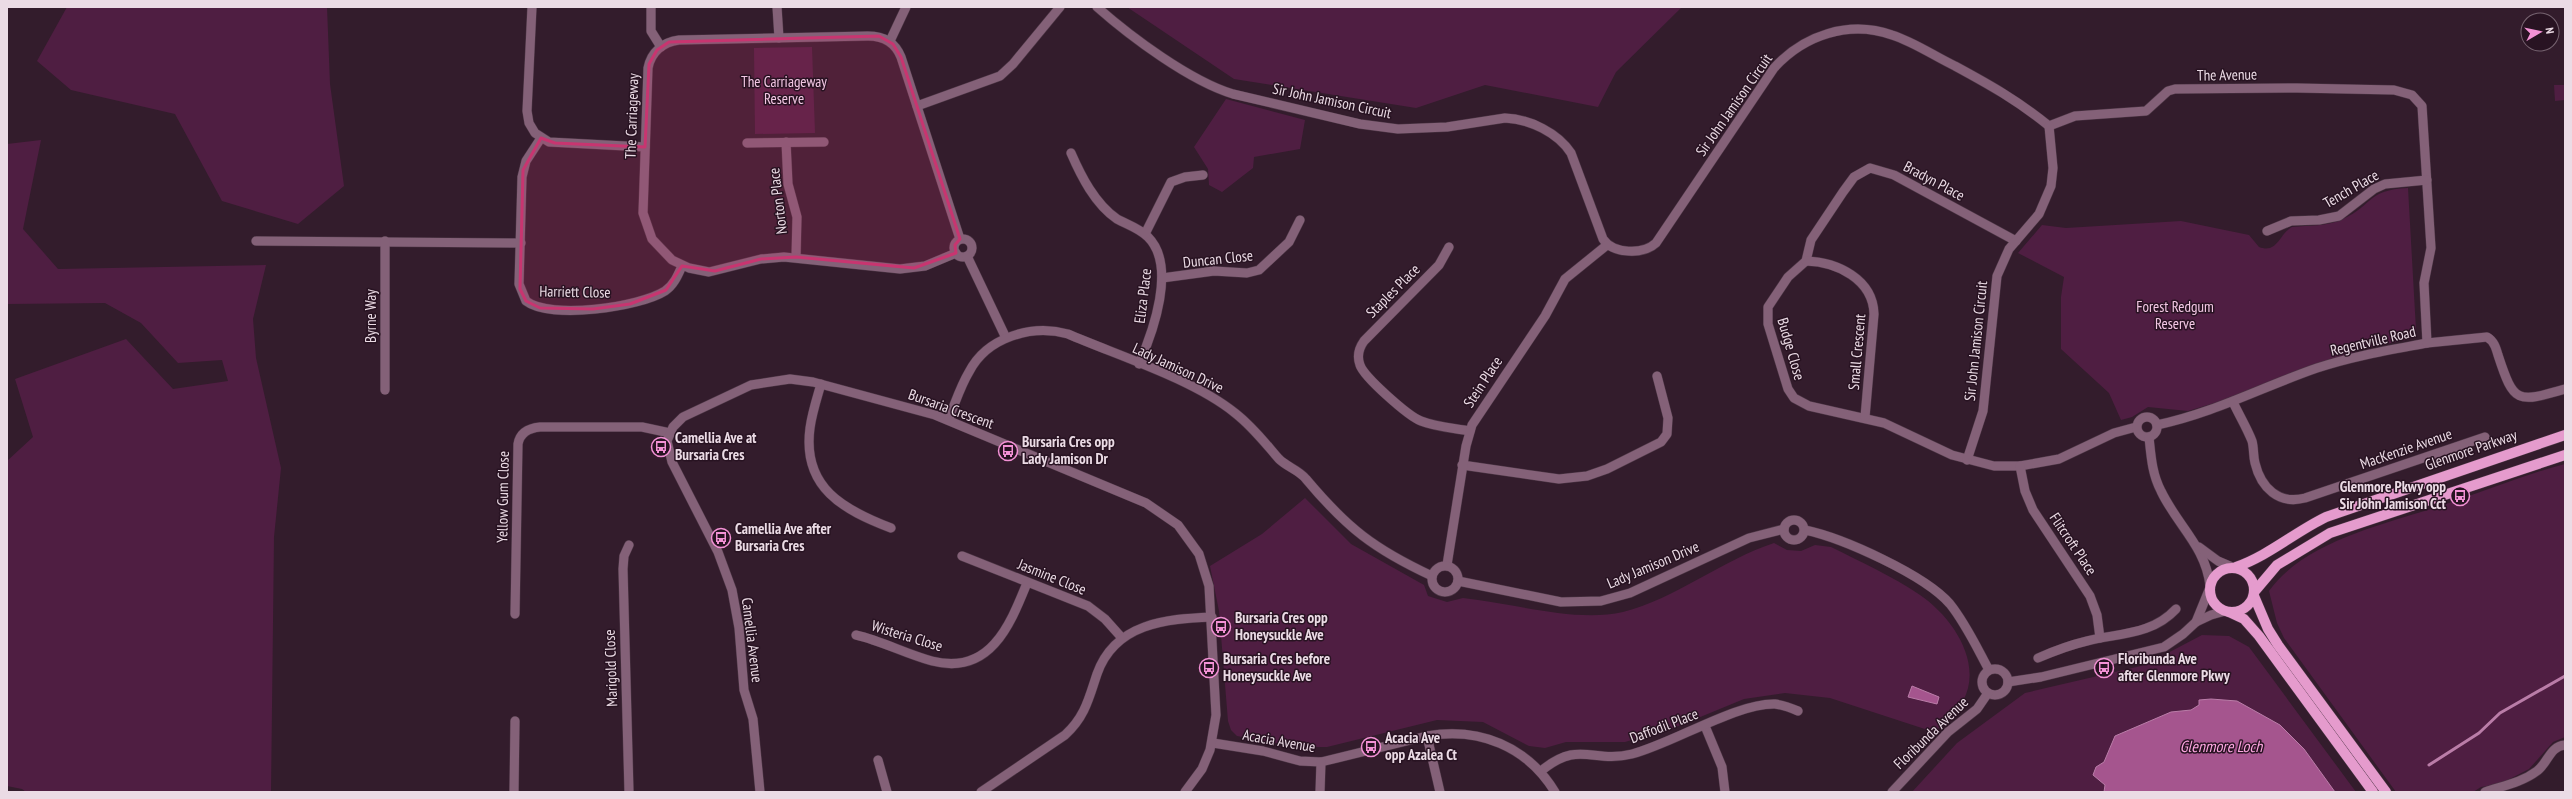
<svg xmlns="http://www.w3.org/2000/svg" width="2572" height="799" font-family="'PT Sans Narrow',sans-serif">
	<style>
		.green { fill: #4f1e42 }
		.water { fill: #a5558e; stroke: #ba7da8 }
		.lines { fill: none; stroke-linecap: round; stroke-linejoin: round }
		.stream { stroke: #ba7da8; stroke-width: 3 }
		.minor-casing { stroke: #4d3746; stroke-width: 10 }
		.major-casing { stroke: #4d3746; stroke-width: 11 }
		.minor { stroke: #846178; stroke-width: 9 }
		.major { stroke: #e59bcd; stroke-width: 10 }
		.marked { fill: #c83570; fill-opacity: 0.2; stroke: #c83570; stroke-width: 3; stroke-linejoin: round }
		.labels { text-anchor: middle; stroke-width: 3; stroke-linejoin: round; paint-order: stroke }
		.street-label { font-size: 15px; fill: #ebdbe5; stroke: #281322 }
		.park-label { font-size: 15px; fill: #f3c7e4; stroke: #281322 }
		.poi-label { font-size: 15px; font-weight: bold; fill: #ebdbe5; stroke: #281322; text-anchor: start }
		.water-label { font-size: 16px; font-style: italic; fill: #fda6e1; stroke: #281322 }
	</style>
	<rect width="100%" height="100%" fill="#331c2c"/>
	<g class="green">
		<polygon points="67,7 327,7 330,84 344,186 298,224 222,201 175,114 71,90 37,61"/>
		<polygon points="1127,7 1682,7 1616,72 1598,107 1485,85 1416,108 1234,79"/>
		<polygon points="812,47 815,133 755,134 754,48"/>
		<polygon points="2554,85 2565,85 2565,100 2555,101"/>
		<polygon points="1226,99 1305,120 1300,149 1254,157 1253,168 1222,192 1209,185 1208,169 1194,147"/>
		<polygon points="41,140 23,229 58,269 266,265 253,319 256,358 281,468 274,537 271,792 26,792 22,789 7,786 7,461 33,437 15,379 126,339 173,389 228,381 222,360 178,363 141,323 105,303 7,304 7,144"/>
		<path d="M 2408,188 L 2416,330 L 2410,339 L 2367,348 L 2316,364 L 2218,402 L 2188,411 L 2148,407 L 2132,417 L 2121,420 L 2109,393 L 2061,349 L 2061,297 L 2064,277 L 2018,253 L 2042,225 L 2066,228 L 2181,221 L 2249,235 L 2259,247 C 2278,254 2279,234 2292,227 C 2310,225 2326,227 2343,219 C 2374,205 2366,190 2408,188 Z"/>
		<path d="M 2565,464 L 2565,737 L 2553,742 L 2529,769 L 2500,784 L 2481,787 L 2473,792 L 2396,792 L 2284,638 L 2277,623 L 2269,591 C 2306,539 2391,523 2449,503 C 2488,490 2526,474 2565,464 Z"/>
		<path d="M 1305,498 L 1351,544 L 1424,585 L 1428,596 L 1447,602 L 1463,598 L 1478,600 C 1523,606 1579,622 1623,612 C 1675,599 1722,560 1774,543 L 1787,550 L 1801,551 L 1815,545 L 1831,547 C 1861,562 1892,576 1920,595 C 1951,616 1984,662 1963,701 C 1956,713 1945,723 1934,732 L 1830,698 L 1785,693 L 1744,699 L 1676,727 L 1625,742 L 1566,742 L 1545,748 L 1529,746 L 1483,722 L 1437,720 L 1327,747 L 1298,747 L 1237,736 L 1231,730 L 1228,721 L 1219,611 L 1210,566 L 1262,534 Z"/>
		<polygon points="2202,635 2229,636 2249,647 2356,792 1912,792 1957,743 2025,693 2145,665"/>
	</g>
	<g class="water">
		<polygon points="1912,686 1939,697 1937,704 1908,697"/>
		<polygon points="2211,699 2237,701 2280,725 2304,749 2335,792 2104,792 2105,785 2093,775 2096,767 2104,762 2115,736 2171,712 2191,710 2199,705 2199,700"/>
	</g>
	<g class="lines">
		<polyline class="stream" points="2429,765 2479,733 2500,713 2565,676"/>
		<g class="minor-casing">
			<g id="minor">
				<polyline points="532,7 527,111 529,123 535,133 549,142 645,147"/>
				<polyline points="651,7 651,31 661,47"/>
				<polyline points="777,7 779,38"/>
				<path d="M 1097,7 C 1131,37 1190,81 1233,94 L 1360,124 L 1398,129 L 1447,127 L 1505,118 C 1530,119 1558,133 1571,153 L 1603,239 C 1613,254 1643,255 1656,243 L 1774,68 C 1804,35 1849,20 1892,35 C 1914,42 1934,56 1955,66 C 1990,85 2017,100 2049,126"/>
				<polyline points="890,41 906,7"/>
				<polyline points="917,106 1000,76 1013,64 1060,7"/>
				<path d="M 2049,126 L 2075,116 L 2146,111 L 2168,91 L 2175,89 L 2297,88 L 2394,90 L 2412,95 L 2422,106 L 2431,248 L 2424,283 L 2427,343 C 2390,350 2353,356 2317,368 C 2262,387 2214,413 2157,425"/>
				<path d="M 541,138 L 526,161 L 522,177 L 519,284 L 526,301 C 550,320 640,307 665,291 C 674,285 678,275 682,266"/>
				<polyline points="786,142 788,184 797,217 796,257"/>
				<polyline points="747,143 824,142"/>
				<path d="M 1071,153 C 1081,176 1095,204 1117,219 C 1128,225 1139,228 1148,237 C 1177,266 1153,332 1139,364"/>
				<polyline points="2267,231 2291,221 2319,220 2339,216 2374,189 2385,184 2427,180"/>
				<polyline points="1145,234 1171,182 1185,177 1203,175"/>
				<circle cx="963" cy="248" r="9"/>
				<polyline points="256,241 521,243"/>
				<polyline points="2016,241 1894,175 1870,168 1854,177 1843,192 1811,240 1806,261 1788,277 1768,307 1768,324 1788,389 1794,398 1809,406 1884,423 1952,455 1994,466 2020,466 2059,459 2114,433 2136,427"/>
				<path d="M 1449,247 L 1439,265 L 1364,341 C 1359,348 1357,357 1360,365 C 1364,377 1408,416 1421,421 C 1436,427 1454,428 1470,431"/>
				<path d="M 956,253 L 925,266 L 900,269 L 784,257 L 761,259 L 709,272 L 689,268 L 672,260 L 652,239 L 643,213 L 648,68 C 651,52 663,42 679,40 L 868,36 C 884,36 895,42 901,57 L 960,239"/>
				<polyline points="967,256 1006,338"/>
				<path d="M 1806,261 C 1837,262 1873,279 1874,314 L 1865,417"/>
				<polyline points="1162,278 1214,271 1247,273 1259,270 1289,242 1300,220"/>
				<path d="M 2427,343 L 2487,337 C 2494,341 2496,348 2498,355 C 2514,404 2517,403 2565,389"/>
				<path d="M 821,384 C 817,398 812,413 810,428 C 802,488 844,510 891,528"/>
				<polyline points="385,390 385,241"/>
				<path d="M 2233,402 C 2239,415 2247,428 2252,441 C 2254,448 2253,455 2255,463 C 2261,488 2279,505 2305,498 L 2485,437"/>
				<circle cx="2147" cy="427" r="10"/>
				<path d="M 948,420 C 955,404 960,387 969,372 C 987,337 1032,324 1068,334 C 1119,356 1193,379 1235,413 C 1253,427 1265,443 1279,459 C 1287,467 1299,470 1306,479 C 1347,528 1374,549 1432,576"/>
				<path d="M 2149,437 C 2151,456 2152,474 2161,491 C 2177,525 2206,547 2210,586"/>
				<polyline points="1967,460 1983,411 1997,276 2009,249 2039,214 2051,186 2053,168 2049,126"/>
				<polyline points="1462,465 1559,479 1587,476 1607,469 1661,442 1667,434 1668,418 1657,376"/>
				<polyline points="2020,466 2025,491 2033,510 2090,596 2097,615 2100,638"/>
				<circle cx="1794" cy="530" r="10"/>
				<path d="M 1805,530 C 1843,538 1925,575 1950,604 C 1966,624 1977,648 1989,670"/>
				<polyline points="629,545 624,556 623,569 629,792"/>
				<polyline points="2199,547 2218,561 2232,567"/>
				<polyline points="962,556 1088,606 1105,619 1122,638"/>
				<polyline points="1447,565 1466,446 1472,425 1545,316 1565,279 1607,245"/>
				<circle cx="1445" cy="579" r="13"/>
				<polyline points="1458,581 1561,602 1601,601 1630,593 1749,538 1784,529"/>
				<path d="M 515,614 L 518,444 C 520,432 530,428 540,427 L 642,427 L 670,433"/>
				<polyline points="2196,622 2211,615 2225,611"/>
				<path d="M 856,635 C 882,641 906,654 932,661 C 990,676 1010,625 1027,583"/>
				<path d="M 2038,658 C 2054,651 2070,645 2087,641 C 2119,633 2152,635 2176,609"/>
				<circle cx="1995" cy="682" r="13"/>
				<polyline points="2008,682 2041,677 2164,647 2183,634 2196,622 2209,590"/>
				<polyline points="1705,726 1722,767 1725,792"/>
				<polyline points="1427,736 1440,792"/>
				<path d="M 1213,743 L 1263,751 L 1300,761 L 1321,762 L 1427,736 C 1479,727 1527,746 1555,792"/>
				<polyline points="878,760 887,792"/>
				<path d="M 1541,771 C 1580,739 1592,764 1632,754 C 1674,743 1736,703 1775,704 C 1783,705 1791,708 1798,711"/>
				<polyline points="514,792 515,721"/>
				<polyline points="760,792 753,719 744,690 739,628 732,590 718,552 672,462 667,441 673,427 683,417 751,385 790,379 813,382 935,415 1146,503 1178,525 1199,554 1209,586 1216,715 1210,750 1202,769 1185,792"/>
				<path d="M 981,792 L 1065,735 C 1085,717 1089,698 1097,674 C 1115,623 1166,619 1212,617"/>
				<polyline points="1320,792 1321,762"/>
				<polyline points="1892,792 1948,732 1977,709 1988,693"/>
				<path d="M 2485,792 C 2502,786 2521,783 2537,771 C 2548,763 2550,746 2565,745"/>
			</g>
		</g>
		<g class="major-casing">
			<g id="major">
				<path d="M 2236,567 C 2268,556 2295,532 2326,517 L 2565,435"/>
				<circle cx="2232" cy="590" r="22"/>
				<polyline points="2255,591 2277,565 2330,533 2565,455"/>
				<polyline points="2254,596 2268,629 2278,645 2386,792"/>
				<polyline points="2229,612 2244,619 2259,636 2373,792"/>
			</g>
		</g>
		<use href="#minor" class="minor"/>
		<use href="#major" class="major"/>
	</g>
	<path class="marked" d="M 879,36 L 893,44 L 901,57 L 960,239 L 955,245 L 956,253 L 914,268 L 796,257 L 761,259 L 715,271 L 682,266 L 666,290 L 630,304 L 593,309 L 540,308 L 526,301 L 520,289 L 523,170 L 541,138 L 555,143 L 645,147 L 649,64 L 657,50 L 669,42 Z"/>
	<defs>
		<g id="bus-ring" transform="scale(1)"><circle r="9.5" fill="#281322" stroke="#f391d5" stroke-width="1.5"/><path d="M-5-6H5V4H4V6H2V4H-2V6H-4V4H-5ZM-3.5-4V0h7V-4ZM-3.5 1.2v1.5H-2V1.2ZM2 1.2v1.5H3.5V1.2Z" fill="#f391d5"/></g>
	</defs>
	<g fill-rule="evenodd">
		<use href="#bus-ring" x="661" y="447"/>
		<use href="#bus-ring" x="1008" y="451"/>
		<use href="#bus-ring" x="2460" y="496"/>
		<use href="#bus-ring" x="721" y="538"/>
		<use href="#bus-ring" x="1221" y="627"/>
		<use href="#bus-ring" x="1209" y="668"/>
		<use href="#bus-ring" x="2104" y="668"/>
		<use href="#bus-ring" x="1371" y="747"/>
	</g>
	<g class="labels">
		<g class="street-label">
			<text transform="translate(2227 75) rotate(-1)" y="5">The Avenue</text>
			<text transform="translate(1332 101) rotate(12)" y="5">Sir John Jamison Circuit</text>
			<text transform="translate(1734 105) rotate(-55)" y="5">Sir John Jamison Circuit</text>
			<text transform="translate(632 116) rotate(-88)" y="5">The Carriageway</text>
			<text transform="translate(1934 181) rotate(28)" y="5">Bradyn Place</text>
			<text transform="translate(2351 189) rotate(-30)" y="5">Tench Place</text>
			<text transform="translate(778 201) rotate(-97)" y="5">Norton Place</text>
			<text transform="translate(1218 259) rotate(-6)" y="5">Duncan Close</text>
			<text transform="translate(1393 291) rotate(-45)" y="5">Staples Place</text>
			<text transform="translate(575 292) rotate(1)" y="5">Harriett Close</text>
			<text transform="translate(1143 296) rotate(-83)" y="5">Eliza Place</text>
			<text transform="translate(371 316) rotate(-90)" y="5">Byrne Way</text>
			<text transform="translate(1976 341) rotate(-84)" y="5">Sir John Jamison Circuit</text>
			<text transform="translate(2373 341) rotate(-13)" y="5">Regentville Road</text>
			<text transform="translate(1791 349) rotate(74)" y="5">Budge Close</text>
			<text transform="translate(1857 352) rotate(-85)" y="5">Small Crescent</text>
			<text transform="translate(1178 368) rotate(25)" y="5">Lady Jamison Drive</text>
			<text transform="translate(1483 382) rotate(-57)" y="5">Stein Place</text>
			<text transform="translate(951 409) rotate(20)" y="5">Bursaria Crescent</text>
			<text transform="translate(2406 449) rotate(-19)" y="5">MacKenzie Avenue</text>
			<text transform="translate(2471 450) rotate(-19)" y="5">Glenmore Parkway</text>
			<text transform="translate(503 497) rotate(-89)" y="5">Yellow Gum Close</text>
			<text transform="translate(2073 544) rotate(56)" y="5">Flitcroft Place</text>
			<text transform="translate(1653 565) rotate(-23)" y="5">Lady Jamison Drive</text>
			<text transform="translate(1052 577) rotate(22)" y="5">Jasmine Close</text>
			<text transform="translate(907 636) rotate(17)" y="5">Wisteria Close</text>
			<text transform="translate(752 640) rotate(83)" y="5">Camellia Avenue</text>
			<text transform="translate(611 668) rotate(-92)" y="5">Marigold Close</text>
			<text transform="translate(1664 726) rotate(-21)" y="5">Daffodil Place</text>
			<text transform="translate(1931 733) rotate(-44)" y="5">Floribunda Avenue</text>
			<text transform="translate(1279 741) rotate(10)" y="5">Acacia Avenue</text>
		</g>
		<g class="park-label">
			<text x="784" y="87">The Carriageway<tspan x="784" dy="17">Reserve</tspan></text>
			<text x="2175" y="312">Forest Redgum<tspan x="2175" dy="17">Reserve</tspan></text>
		</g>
		<g class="poi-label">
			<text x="675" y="443">Camellia Ave at<tspan x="675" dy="17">Bursaria Cres</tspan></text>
			<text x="1022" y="447">Bursaria Cres opp<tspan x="1022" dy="17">Lady Jamison Dr</tspan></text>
			<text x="2446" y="492" text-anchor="end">Glenmore Pkwy opp<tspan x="2446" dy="17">Sir John Jamison Cct</tspan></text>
			<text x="735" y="534">Camellia Ave after<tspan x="735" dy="17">Bursaria Cres</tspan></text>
			<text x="1235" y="623">Bursaria Cres opp<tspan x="1235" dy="17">Honeysuckle Ave</tspan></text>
			<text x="1223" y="664">Bursaria Cres before<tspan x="1223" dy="17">Honeysuckle Ave</tspan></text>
			<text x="2118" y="664">Floribunda Ave<tspan x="2118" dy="17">after Glenmore Pkwy</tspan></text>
			<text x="1385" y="743">Acacia Ave<tspan x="1385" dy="17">opp Azalea Ct</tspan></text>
		</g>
		<g class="water-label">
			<text x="2221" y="752">Glenmore Loch</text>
		</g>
	</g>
	<rect width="2572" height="799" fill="none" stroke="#ebdbe5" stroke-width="16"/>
	<g transform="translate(2540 32) rotate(81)"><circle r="19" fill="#281322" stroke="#766370"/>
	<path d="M0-3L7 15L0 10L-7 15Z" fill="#f391d5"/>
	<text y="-6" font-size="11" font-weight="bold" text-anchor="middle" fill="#ebdbe5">N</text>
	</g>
</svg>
